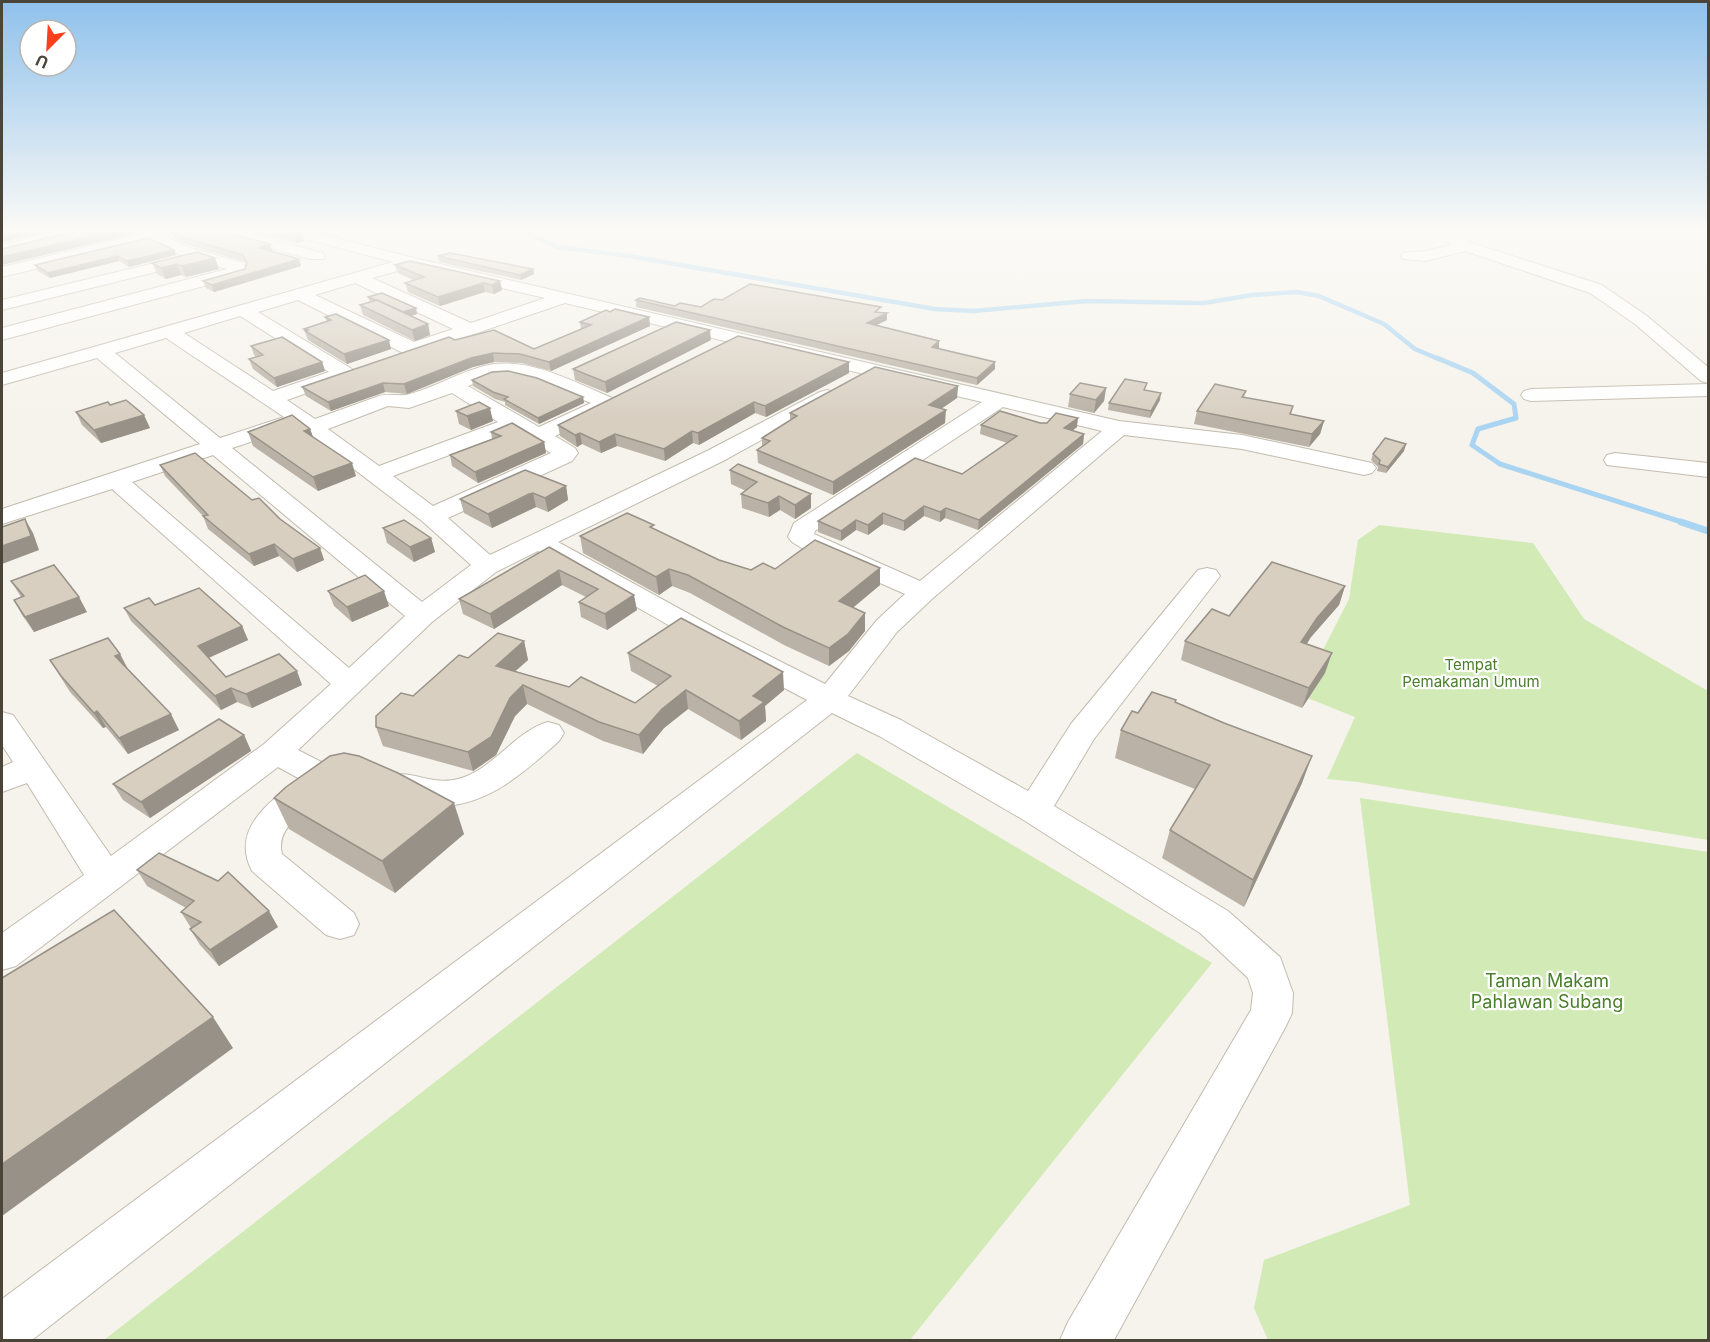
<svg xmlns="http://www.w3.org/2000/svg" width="1710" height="1342" font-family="Inter,sans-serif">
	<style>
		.green { fill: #d2eab5 }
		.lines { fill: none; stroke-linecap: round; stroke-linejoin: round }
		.stream-far2 { stroke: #a9d4f2; stroke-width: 4.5 }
		.stream-far1 { stroke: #a9d4f2; stroke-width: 5 }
		.stream { stroke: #a9d4f2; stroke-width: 7 }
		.minor-casing { stroke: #c2bbae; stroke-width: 2 }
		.minor { fill: #fff; fill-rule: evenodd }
		.wall { fill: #bab2a6 }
		.shaded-wall { fill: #979187 }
		.building { fill: #d8cfc1; stroke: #979187; stroke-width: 1.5 }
		.labels { text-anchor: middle; stroke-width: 4.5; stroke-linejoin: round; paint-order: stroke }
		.park-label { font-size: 15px; fill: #4a7f2a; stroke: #fff }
		.near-park-label { font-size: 18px; fill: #4a7f2a; stroke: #fff }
	</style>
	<rect width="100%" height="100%" fill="#f6f3ec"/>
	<g class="green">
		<polygon points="1379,525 1533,543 1584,619 1708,691 1708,840 1358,782 1327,779 1355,717 1300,695 1349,599 1358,540"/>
		<polygon points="857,753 1212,963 910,1340 104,1340"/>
		<polygon points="1360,798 1708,852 1708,1340 1268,1340 1254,1308 1264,1260 1410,1205"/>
	</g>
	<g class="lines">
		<polyline class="stream-far2" points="523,231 557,247 629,256 935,309 974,311 1087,301 1204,303 1252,295 1297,292 1319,296 1384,324 1415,349 1441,360"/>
		<polyline class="stream-far1" points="1437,358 1473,373 1514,404 1516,418 1478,429 1472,445 1500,464 1685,523"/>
		<polyline class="stream" points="1681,522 1708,531"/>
		<g class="minor-casing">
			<g id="minor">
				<polygon points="58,231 85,231 82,234 2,254 2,244"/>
				<polygon points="133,231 168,231 170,234 167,237 184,246 243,263 247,271 245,275 2,340 2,328 227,269 200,261 2,310 2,300 183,256 150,241 2,277 2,267 137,235"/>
				<polygon points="224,231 240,231 323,253 325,256 323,259 311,259 225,236"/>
				<path d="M 284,231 L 309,231 L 414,258 L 1119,421 L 1242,435 L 1372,463 L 1376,468 L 1372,473 L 1364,475 L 1242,449 L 1124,435 L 933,598 L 897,632 L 848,696 L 901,720 L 1028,791 L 1071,724 L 1198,570 L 1207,568 L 1216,570 L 1220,576 L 1094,739 L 1054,806 L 1228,911 L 1280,957 L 1293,993 L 1292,1013 L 1286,1026 L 1114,1340 L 1060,1340 L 1068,1322 L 1251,1010 L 1253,993 L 1248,978 L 1200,933 L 1022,819 L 879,736 L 832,713 L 32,1340 L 2,1340 L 2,1299 L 807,700 L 700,643 L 538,551 L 496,572 L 432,622 L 298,750 L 337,770 L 342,778 C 327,804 273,818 282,854 L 354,913 L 359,924 L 354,935 L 340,939 L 326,935 L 252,871 C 230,829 270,801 300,779 L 278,767 L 16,966 L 2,970 L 2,933 L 84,875 L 27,783 L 2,792 L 2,767 L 13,762 L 2,745 L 2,712 L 13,715 L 111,856 L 264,744 L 331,684 L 112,489 L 2,524 L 2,509 L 200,444 L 97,358 L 2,385 L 2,373 L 393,262 L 287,234 ZM 412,267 L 545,298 L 471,323 L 372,278 ZM 355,283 L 453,329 L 414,342 L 315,295 ZM 298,300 L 409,356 L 565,303 L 982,402 L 794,523 L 788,537 L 792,542 L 805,550 L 905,594 L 877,620 L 825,684 L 720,631 L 558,542 L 723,461 L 834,400 L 837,396 L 834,392 L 827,390 L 820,392 L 707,451 L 490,555 L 448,518 L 572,461 L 578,453 L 575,448 L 555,436 L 602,414 L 604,408 L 615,407 L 619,403 L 615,399 C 575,383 528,355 484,366 C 458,373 435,387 410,394 C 400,397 389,393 379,396 L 315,419 L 287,400 L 352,377 L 355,373 L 352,369 L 258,312 ZM 240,316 L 329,372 L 273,391 L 184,333 ZM 166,338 L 284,417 L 220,438 L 115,353 ZM 509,375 L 539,382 L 591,403 L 539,427 L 468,386 L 493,376 ZM 452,393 L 498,422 L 379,466 L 328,429 L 388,406 L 409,408 ZM 1003,407 L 1102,431 L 920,581 L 814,534 L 815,531 ZM 296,425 L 422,521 L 471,565 L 422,602 L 232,448 L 294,428 ZM 514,431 L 551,453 L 433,506 L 393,476 ZM 213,455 L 405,616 L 349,668 L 132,482 Z"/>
				<polygon points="1429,231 1448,231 1472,243 1602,285 1647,316 1708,367 1708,383 1701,381 1635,324 1590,293 1465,251 1425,261 1403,259 1401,256 1403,253 1425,251 1452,245"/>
				<polygon points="1708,384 1708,396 1531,401 1524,399 1521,395 1524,391 1531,389"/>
				<polygon points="1615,453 1708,463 1708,477 1607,465 1604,460 1607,455"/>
				<path d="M 548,722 L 559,725 L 564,733 L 559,741 C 527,770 490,804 443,806 C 424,806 406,799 389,792 L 384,784 L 389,776 C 412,769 431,786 458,779 C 493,770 515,731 548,722 Z"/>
			</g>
		</g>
		<use href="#minor" class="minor"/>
	</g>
	<g class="wall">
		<polygon points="169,231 223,231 223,232 270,244 272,251 271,251 299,259 301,266 214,292 206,288 203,281 245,269 246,264 245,262 185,244 171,236"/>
		<polygon points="248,231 289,231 302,234 304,241 296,243"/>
		<polygon points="174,250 176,255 129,267 119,261 50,278 38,271 35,265"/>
		<polygon points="197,252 219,269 186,277 181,275 166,279 157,274 152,263"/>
		<polygon points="438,256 533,269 534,274 521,280 439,262"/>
		<polygon points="395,265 500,281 502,290 494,294 485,292 440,306 408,292 405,283 413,280 398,273"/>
		<polygon points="368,297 416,308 417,314 411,316 428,324 430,335 415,341 363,315 360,305 370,302"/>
		<polygon points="636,300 675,306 701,307 722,300 887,313 887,320 876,325 939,341 938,349 995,369 977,385 636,307"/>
		<polygon points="610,312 649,317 650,326 551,371 522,363 494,362 473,367 407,394 385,392 331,411 306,396 302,387 455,340 534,349 581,329 580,322"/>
		<polygon points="325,317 391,349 347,364 308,340 304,329 327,322"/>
		<polygon points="711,340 607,393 575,380 573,369"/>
		<polygon points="251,346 322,362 325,371 277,387 253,369 249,359 256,357 254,355"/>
		<polygon points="849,362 849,373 766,417 755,413 699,445 693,443 665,461 617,446 601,453 582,444 577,447 560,436 558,425"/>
		<polygon points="472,380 583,397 584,403 539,424 505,405 505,402 495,399 473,386"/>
		<polygon points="958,386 957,398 941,409 945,423 833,495 758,463 757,450 762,447 762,438 790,420 790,413"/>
		<polygon points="1106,388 1104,401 1094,413 1068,407 1070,394"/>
		<polygon points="1145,390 1160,400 1150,418 1108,410 1109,403"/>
		<polygon points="1246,391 1244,397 1291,414 1324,421 1320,434 1309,447 1194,424 1197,411"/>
		<polygon points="110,405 150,428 101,443 82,425 76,412"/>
		<polygon points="456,411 493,421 471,430 459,424"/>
		<polygon points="1040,423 1077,427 1072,431 1084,434 1083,444 978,530 945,518 940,522 924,516 904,531 883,524 868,535 856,530 841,541 818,532 818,521 962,474 1007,443 980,434 981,425"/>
		<polygon points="310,429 313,437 356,476 318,491 253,446 248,432"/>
		<polygon points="491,432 544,442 546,453 478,483 452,466 450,455 492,439"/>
		<polygon points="1404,451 1386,473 1377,471 1378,467 1371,460 1373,454"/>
		<polygon points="160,465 252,500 280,519 320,548 324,560 297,572 279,556 254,566 208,529 203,516 165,476"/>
		<polygon points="730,470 811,494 811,508 795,519 780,510 769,517 742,508 741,494 746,491 731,484"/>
		<polygon points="566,486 568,500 548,512 536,507 492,528 464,513 460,499"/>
		<polygon points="383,528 431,538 435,552 414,562 387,543"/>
		<polygon points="654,529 719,560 751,570 775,569 880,585 853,608 865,613 865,631 849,651 829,666 784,645 690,593 672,586 659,595 583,553 580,536"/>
		<polygon points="549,547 637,610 607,630 581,617 579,602 586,597 562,585 494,629 463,614 459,599"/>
		<polygon points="11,581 87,612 34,632 22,615 14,600 21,597"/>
		<polygon points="1345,586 1339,605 1311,637 1307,644 1325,673 1302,708 1181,660 1185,641 1229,616"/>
		<polygon points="328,591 389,606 352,622 334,606"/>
		<polygon points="155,605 242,626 248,640 208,658 226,677 302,685 252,708 237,702 221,710 131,621 124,608"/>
		<polygon points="524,641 528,660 515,671 569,687 635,703 658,686 631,671 628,653 784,690 765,706 766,721 741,740 688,709 664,728 643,754 603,741 527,704 515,716 496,755 473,771 383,746 376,727 413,696 468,658"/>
		<polygon points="120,654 128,669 179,730 128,754 106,727 103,728 70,692 50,660"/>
		<polygon points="1176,700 1175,702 1302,783 1244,907 1162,858 1170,830 1195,789 1115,758 1121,730 1138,713"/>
		<polygon points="244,735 251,751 150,818 123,800 113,784"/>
		<polygon points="274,798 464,834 395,893 289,829"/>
		<polygon points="137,870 278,927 219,966 200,945 190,929 191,928 181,912 186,908 147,886"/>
	</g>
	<g class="shaded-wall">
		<polygon points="17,231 49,231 2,242 2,234"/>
		<polygon points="114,231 131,231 133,234 2,265 2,257"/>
		<polygon points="302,234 304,241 296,243 293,237"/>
		<polygon points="270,244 272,251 261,255 259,248"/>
		<polygon points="174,250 176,255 129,267 127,261"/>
		<polygon points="117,256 119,261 50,278 48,273"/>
		<polygon points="215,258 219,269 186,277 182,266"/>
		<polygon points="299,259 301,266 214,292 212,285"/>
		<polygon points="177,264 181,275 166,279 161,268"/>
		<polygon points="533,269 534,274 521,280 520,275"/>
		<polygon points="500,281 502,290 494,294 492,285"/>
		<polygon points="483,283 485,292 440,306 438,297"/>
		<polygon points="416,308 417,314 402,319 401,313"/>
		<polygon points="887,313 887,320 867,330 867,323"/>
		<polygon points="649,317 650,326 551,371 549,362"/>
		<polygon points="428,324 430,335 415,341 412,330"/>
		<polygon points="710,330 711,340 607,393 605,382"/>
		<polygon points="389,340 391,349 347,364 344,354"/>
		<polygon points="939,341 939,348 931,355 932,347"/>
		<polygon points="493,353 494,362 473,367 407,394 404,384 471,358"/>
		<polygon points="322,362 325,371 277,387 274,378"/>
		<polygon points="849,362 849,373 766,417 765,406"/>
		<polygon points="995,362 995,369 977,385 977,378"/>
		<polygon points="383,383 385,392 331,411 328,402"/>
		<polygon points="958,386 957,398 929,417 929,405"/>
		<polygon points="1106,388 1104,401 1094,413 1096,400"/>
		<polygon points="1161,393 1160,400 1150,418 1151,411"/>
		<polygon points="583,397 584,403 539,424 538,418"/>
		<polygon points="754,402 755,413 699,445 698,433"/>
		<polygon points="490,408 493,421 471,430 467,416"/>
		<polygon points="946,410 945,423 833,495 833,482"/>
		<polygon points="144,415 150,428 101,443 94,430"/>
		<polygon points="1078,418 1077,427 1063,438 1064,428"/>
		<polygon points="1324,421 1320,434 1309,447 1312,434"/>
		<polygon points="310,429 315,442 304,431"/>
		<polygon points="692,431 693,443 665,461 664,449"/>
		<polygon points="580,433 582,444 577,447 575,435"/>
		<polygon points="615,434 617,446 601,453 599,442"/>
		<polygon points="1084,434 1083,444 978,530 979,520"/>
		<polygon points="544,442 546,453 478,483 475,472"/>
		<polygon points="1406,444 1404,451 1386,473 1388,467"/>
		<polygon points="352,463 356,476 318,491 313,477"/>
		<polygon points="566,486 568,500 548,512 545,498"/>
		<polygon points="533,493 536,507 492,528 488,514"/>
		<polygon points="811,494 811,508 795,519 795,505"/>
		<polygon points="779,496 780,510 769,517 768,503"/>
		<polygon points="924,506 924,516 904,531 904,521"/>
		<polygon points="946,508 945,518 940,522 940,512"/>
		<polygon points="883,513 883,524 868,535 868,525"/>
		<polygon points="25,519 33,533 39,550 2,564 2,546"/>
		<polygon points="856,520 856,530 841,541 841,531"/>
		<polygon points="431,538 435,552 414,562 410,547"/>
		<polygon points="274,544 279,556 254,566 249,554"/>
		<polygon points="320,548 324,560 297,572 293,559"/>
		<polygon points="880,568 880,585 839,619 839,601"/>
		<polygon points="669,569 672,586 659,595 656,577"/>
		<polygon points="559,570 562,585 494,629 490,614"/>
		<polygon points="1345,586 1339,605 1311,637 1295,661 1301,642 1317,618"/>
		<polygon points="384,591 389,606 352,622 347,607"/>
		<polygon points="634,595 637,610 607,630 605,614"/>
		<polygon points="79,597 87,612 34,632 25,617"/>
		<polygon points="865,613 865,631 849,651 829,666 829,648"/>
		<polygon points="242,626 248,640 204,660 198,646"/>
		<polygon points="524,641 528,660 501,684 496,666"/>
		<polygon points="1332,653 1325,673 1302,708 1309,688"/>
		<polygon points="120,654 128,670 115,656"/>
		<polygon points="297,671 302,685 252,708 246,694"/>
		<polygon points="783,672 784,690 765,706 766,721 741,740 739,721 753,696"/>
		<polygon points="523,685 527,704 515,716 496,755 473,771 468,752 510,698"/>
		<polygon points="231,688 237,702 221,710 215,696"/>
		<polygon points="686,690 688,709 664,728 643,754 639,735 662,709"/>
		<polygon points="97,711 106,727 103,728 94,713"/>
		<polygon points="171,714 179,730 128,754 119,738"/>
		<polygon points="244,735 251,751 150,818 141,802"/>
		<polygon points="1312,756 1302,783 1244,907 1253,880"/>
		<polygon points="454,803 464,834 395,893 382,861"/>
		<polygon points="269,911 278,927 219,966 210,950"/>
		<polygon points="213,1017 233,1048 2,1216 2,1164"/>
	</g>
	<g class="building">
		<polygon points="2,231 17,231 2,234"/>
		<polygon points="75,231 114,231 2,257 2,249"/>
		<polygon points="170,231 222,231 270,244 259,248 299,259 212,285 203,281 245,269 247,263 243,255 182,237"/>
		<polygon points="271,231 289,231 302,234 293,237"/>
		<polygon points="148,238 174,250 127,261 117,256 48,273 35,265"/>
		<polygon points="197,252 215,258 182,266 177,264 161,268 152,263"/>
		<polygon points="450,253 533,269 520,275 438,256"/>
		<polygon points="410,261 500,281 492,285 483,283 438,297 405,283 424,277 395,265"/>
		<polygon points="750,284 881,307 875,312 887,313 867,323 939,341 932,347 995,362 977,378 636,300 640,298 675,306 680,303 701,307 714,299 722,300"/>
		<polygon points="382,293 416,308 403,312 377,300 375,300 368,297"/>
		<polygon points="377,300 428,324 412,330 360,305"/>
		<polygon points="615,309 649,317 549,362 520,354 493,353 471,358 404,384 383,383 328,402 302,387 449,337 455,340 494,330 534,349 591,325 580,322 606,310 610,312"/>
		<polygon points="336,314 389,340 344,354 305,331 308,330 304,329 331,320 325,317"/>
		<polygon points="676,322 710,330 605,382 573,369"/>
		<polygon points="738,336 849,362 765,406 754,402 698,433 692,431 664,449 615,434 599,442 580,433 575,435 558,425"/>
		<polygon points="282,337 322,362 274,378 249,359 263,355 251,346"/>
		<polygon points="875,367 958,386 929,405 946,410 833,482 757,450 770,441 762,438 797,416 790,413"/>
		<polygon points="508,371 537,378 583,397 538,418 504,399 508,397 493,392 472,380 492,372"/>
		<polygon points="1125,379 1147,383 1144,390 1161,393 1151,411 1109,403"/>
		<polygon points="1080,383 1106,388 1096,400 1070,394"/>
		<polygon points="1215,384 1246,391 1242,397 1293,406 1290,414 1324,421 1312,434 1197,411"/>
		<polygon points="126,400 144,415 94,430 76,412 108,402 110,405"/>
		<polygon points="479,402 490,408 467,416 456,411"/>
		<polygon points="1000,411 1040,423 1047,423 1056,413 1078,418 1064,428 1084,434 979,520 946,508 940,512 924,506 904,521 883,513 868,525 856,520 841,531 818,521 915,458 962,474 1017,436 981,425"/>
		<polygon points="292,415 310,429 304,431 352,463 313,477 248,432"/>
		<polygon points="512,423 544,442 475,472 450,455 501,436 491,432"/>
		<polygon points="1385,438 1406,444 1388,467 1379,464 1380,460 1373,454"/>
		<polygon points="195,453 252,500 259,498 280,519 320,548 293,559 274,544 249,554 203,516 208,515 160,465"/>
		<polygon points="738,464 811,494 795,505 779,496 768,503 741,494 757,482 730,470"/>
		<polygon points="525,470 566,486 545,498 533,493 529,494 488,514 460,499"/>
		<polygon points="627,513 654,525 650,527 719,560 751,570 763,563 775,569 815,540 880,568 839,601 865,613 848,634 829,648 783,627 688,575 669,569 656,577 580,536"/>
		<polygon points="25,519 31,536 2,546 2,527"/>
		<polygon points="404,520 431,538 410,547 383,528"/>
		<polygon points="549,547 634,595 605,614 579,602 598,589 559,570 490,614 459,599"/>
		<polygon points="1272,562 1345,586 1317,618 1301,642 1332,653 1309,688 1185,641 1212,609 1229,616"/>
		<polygon points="54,565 79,597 25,617 14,600 24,596 11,581"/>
		<polygon points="365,575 384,591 347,607 328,591"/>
		<polygon points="199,588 242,626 198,646 226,677 279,654 297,671 246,694 231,688 215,696 124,608 149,598 155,605"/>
		<polygon points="681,618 783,672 753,696 764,702 739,721 686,690 662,709 639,735 599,722 523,685 510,698 491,737 468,752 376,727 376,716 401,693 413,696 459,655 468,658 498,633 524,641 496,666 569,687 581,677 635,703 671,676 628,653"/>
		<polygon points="108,638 120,654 115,656 171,714 119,738 97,711 94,713 61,676 50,660"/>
		<polygon points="1152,692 1176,700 1175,702 1224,723 1312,756 1253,880 1170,830 1210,765 1121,730 1132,711 1138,713"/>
		<polygon points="219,719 244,735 141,802 113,784"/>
		<polygon points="344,753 359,756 398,773 454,803 382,861 274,798 286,787 330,756"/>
		<polygon points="159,853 218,881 228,872 269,911 210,950 190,929 201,922 181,912 194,901 137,870"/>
		<polygon points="114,910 213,1017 2,1164 2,978"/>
	</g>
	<linearGradient id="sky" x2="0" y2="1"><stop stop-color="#8fc1ec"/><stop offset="0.55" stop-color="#fbfaf6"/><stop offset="1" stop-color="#fbfaf6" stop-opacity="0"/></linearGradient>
	<rect width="1710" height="419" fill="url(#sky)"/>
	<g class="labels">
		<g class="park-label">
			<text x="1471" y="670">Tempat<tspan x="1471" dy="17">Pemakaman Umum</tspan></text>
		</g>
		<g class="near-park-label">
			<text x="1547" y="987">Taman Makam<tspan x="1547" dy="21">Pahlawan Subang</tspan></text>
		</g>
	</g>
	<rect width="1710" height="1342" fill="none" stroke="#4b4439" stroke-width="6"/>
	<g transform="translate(48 48) rotate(204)"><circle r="28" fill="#ffffff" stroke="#b7b4b0" stroke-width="1.5"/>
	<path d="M0-4.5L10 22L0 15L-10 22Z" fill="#fc3f1d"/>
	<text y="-9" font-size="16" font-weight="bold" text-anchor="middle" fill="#4b4439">U</text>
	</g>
</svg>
